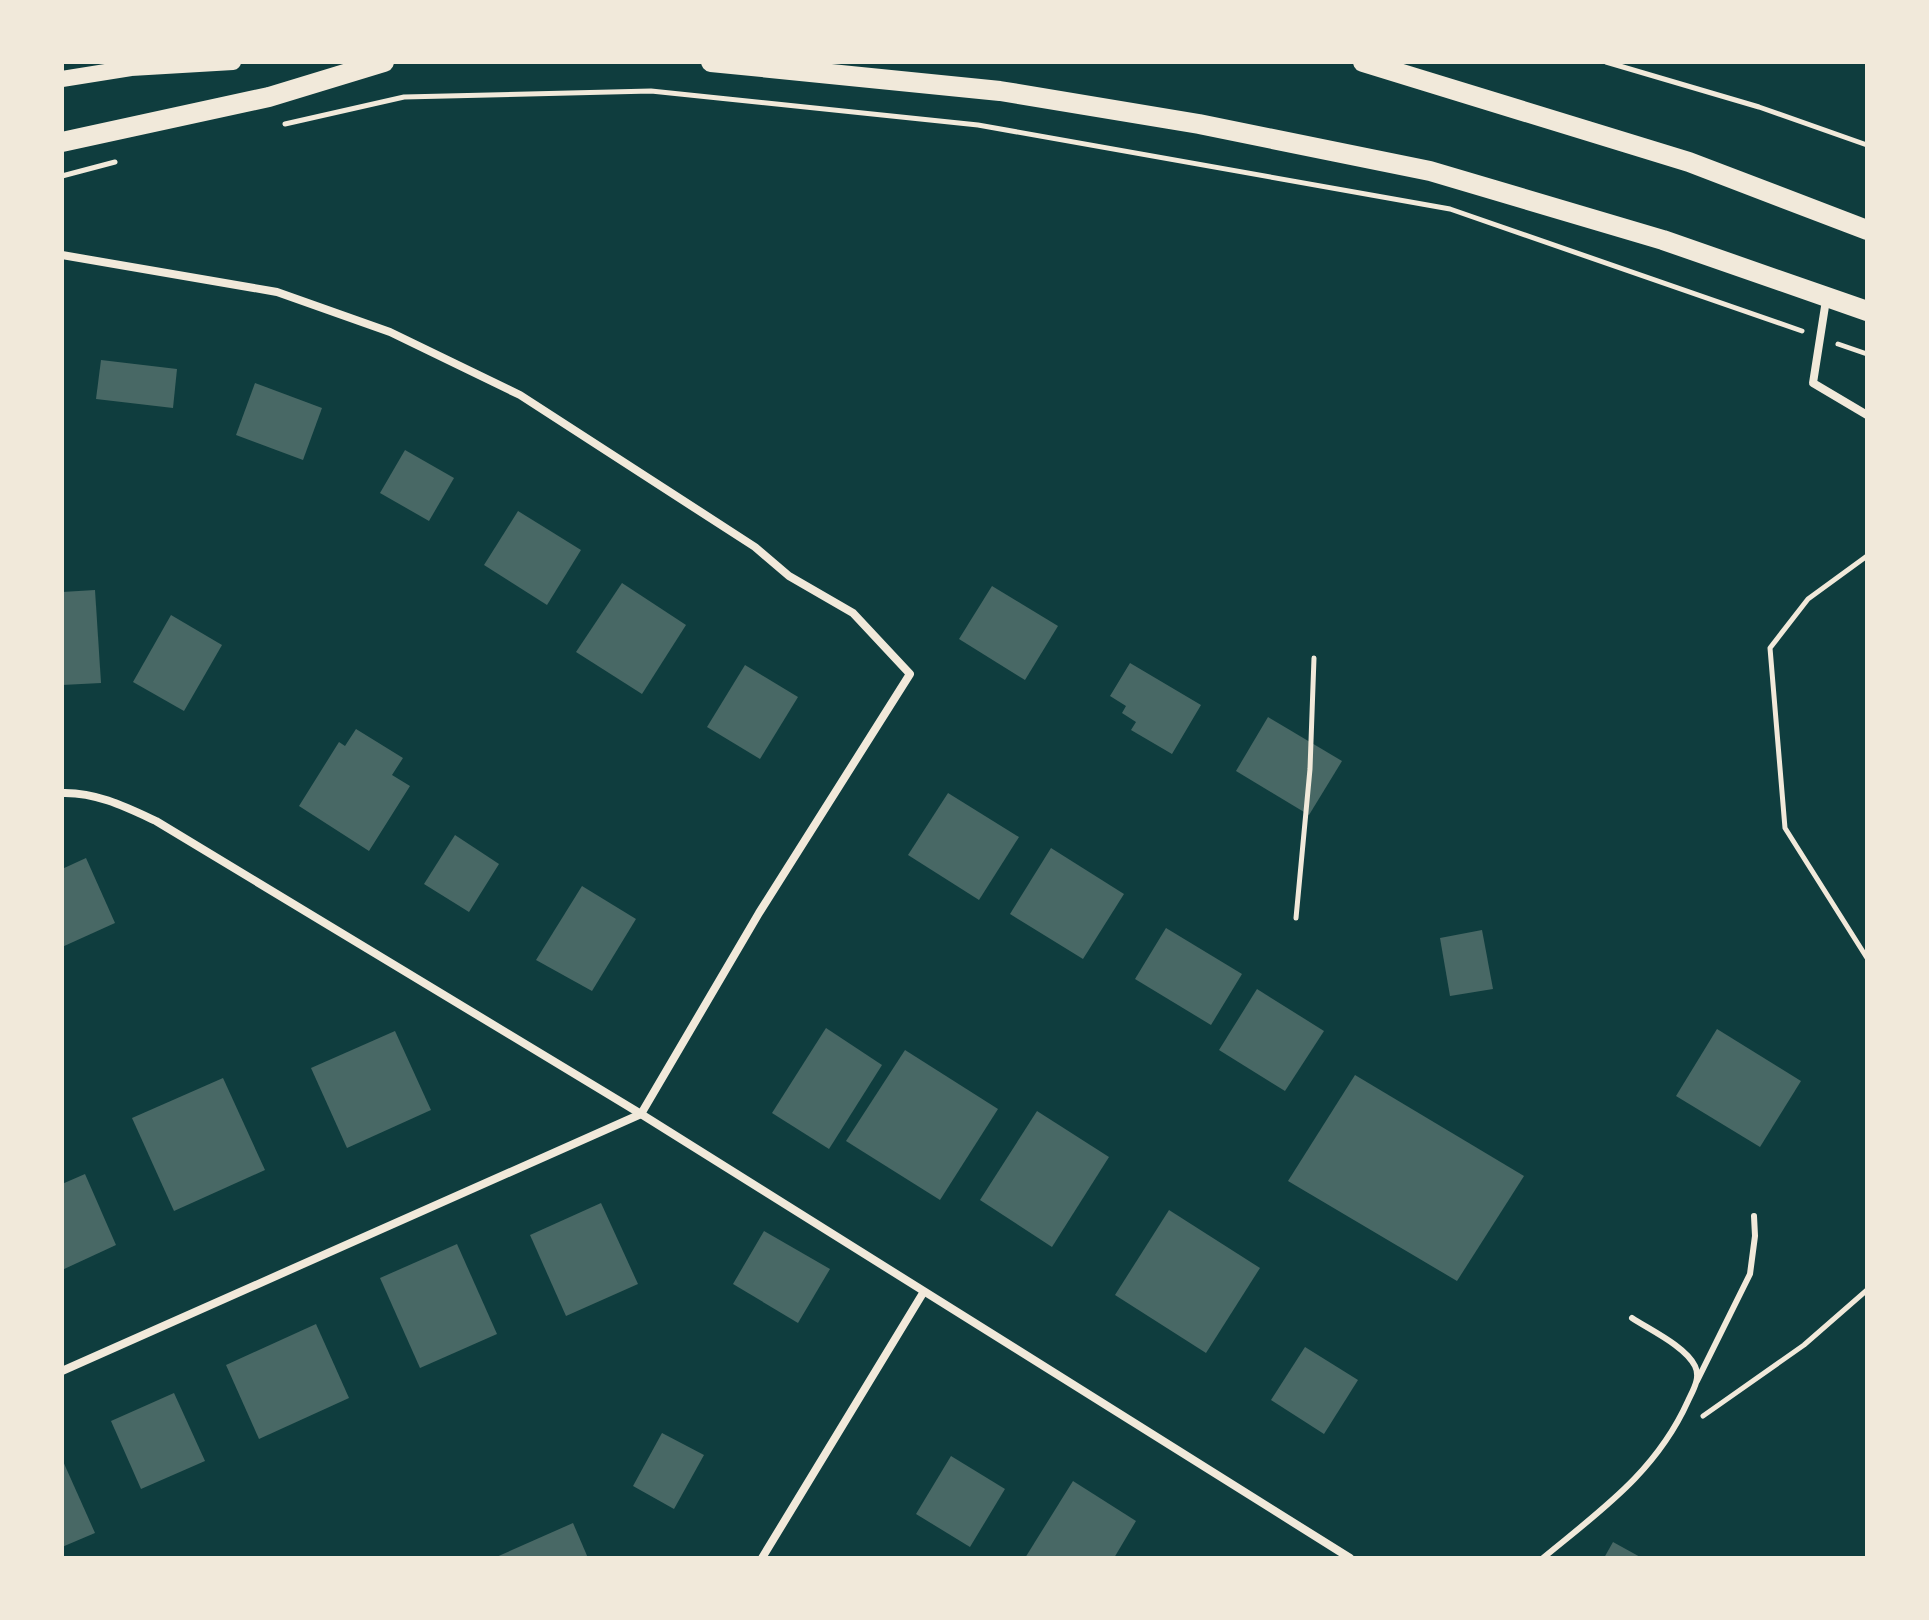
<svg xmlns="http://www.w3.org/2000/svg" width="1929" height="1620" font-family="'Golos Text',sans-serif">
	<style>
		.building { fill: #486865 }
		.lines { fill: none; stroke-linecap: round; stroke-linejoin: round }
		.path { stroke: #f1e9da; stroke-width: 5 }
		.service { stroke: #f1e9da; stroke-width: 6 }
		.minor { stroke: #f1e9da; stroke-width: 8 }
		.secondary { stroke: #f1e9da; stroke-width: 16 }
		.primary { stroke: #f1e9da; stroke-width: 20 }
	</style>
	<rect width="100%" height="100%" fill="#0f3d3e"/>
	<g class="building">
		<polygon points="101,360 177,369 173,408 96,399"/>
		<polygon points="255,383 322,408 303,460 236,435"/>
		<polygon points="405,450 454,478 429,521 380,493"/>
		<polygon points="518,511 581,550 547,605 484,565"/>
		<polygon points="622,583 686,625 642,694 576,652"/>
		<polygon points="992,586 1058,626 1025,680 959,639"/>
		<polygon points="95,590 101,683 62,685 62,592"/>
		<polygon points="171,615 222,645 184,711 133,682"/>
		<polygon points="1130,663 1201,705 1172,754 1131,730 1136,722 1122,713 1126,706 1110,696"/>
		<polygon points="745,665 798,697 760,759 707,727"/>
		<polygon points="1268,717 1342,761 1309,815 1236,771"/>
		<polygon points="356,729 403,758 392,775 410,786 369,851 299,806 339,742 345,746"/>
		<polygon points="948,793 1019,837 979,900 908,855"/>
		<polygon points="455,835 499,864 469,912 424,884"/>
		<polygon points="1051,848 1124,894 1083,959 1010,914"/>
		<polygon points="86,858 115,923 62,947 62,869"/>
		<polygon points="582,886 636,919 592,991 536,960"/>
		<polygon points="1166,928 1242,974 1211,1025 1135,979"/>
		<polygon points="1482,930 1493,989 1450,996 1440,938"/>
		<polygon points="1257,989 1324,1031 1285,1091 1219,1050"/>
		<polygon points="826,1028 882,1065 829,1149 772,1113"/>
		<polygon points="1717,1029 1801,1081 1760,1147 1676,1096"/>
		<polygon points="395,1031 431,1110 347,1148 311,1068"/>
		<polygon points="905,1050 998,1109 940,1200 846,1141"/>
		<polygon points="1355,1075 1524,1176 1457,1281 1288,1181"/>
		<polygon points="223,1078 265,1170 174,1211 132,1118"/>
		<polygon points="1037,1111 1109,1157 1052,1247 980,1200"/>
		<polygon points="85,1174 116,1245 62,1270 62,1184"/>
		<polygon points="601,1203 638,1284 566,1316 530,1235"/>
		<polygon points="1169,1210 1260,1268 1206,1353 1115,1295"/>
		<polygon points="764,1231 830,1269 798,1323 733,1284"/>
		<polygon points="457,1244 497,1334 420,1368 380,1278"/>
		<polygon points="316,1324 349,1398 259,1439 226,1365"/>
		<polygon points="1305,1347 1358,1380 1324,1434 1271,1400"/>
		<polygon points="174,1393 205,1461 141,1489 111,1421"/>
		<polygon points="662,1433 704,1455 674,1509 633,1486"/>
		<polygon points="951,1456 1005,1489 970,1547 916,1514"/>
		<polygon points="62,1459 95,1533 62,1547"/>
		<polygon points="1073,1481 1136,1521 1114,1558 1025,1558"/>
		<polygon points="573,1523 588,1558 494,1558"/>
		<polygon points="1613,1542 1642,1558 1604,1558"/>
	</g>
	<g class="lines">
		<g class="path">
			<polyline points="1606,62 1759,107 1867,145"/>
			<polyline points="285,124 404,97 651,91 978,125 1450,209 1802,331"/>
			<polyline points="62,176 115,162"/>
			<polyline points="1838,344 1867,354"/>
			<polyline points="1867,556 1808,599 1770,648 1785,828 1867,958"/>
			<polyline points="1296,918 1310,769 1314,658"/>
			<polyline points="1703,1416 1804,1345 1867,1290"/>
		</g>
		<g class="service">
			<polyline points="1697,1381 1750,1274 1755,1236 1754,1216"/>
			<path d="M 1543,1558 C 1601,1510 1656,1472 1688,1401 C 1693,1390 1701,1378 1695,1366 C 1685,1346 1650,1330 1632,1318"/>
		</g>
		<g class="minor">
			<polyline points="62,255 277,292 390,332 520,395 755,547 789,576 853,613 910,674 759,913 641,1114 62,1371"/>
			<polyline points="1826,300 1813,383 1867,415"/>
			<path d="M 62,793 C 96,792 126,807 156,821 L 641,1114 L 1350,1558"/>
			<polyline points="762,1558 923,1293"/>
		</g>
		<polyline class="secondary" points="62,79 131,68 233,62"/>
		<g class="primary">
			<polyline points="711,62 1000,91 1199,124 1430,171 1663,240 1867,311"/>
			<polyline points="1363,62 1689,162 1867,230"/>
			<polyline points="62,142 269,97 384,62"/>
		</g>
	</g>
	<rect width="1929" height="1620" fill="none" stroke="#f1e9da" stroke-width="128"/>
</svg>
